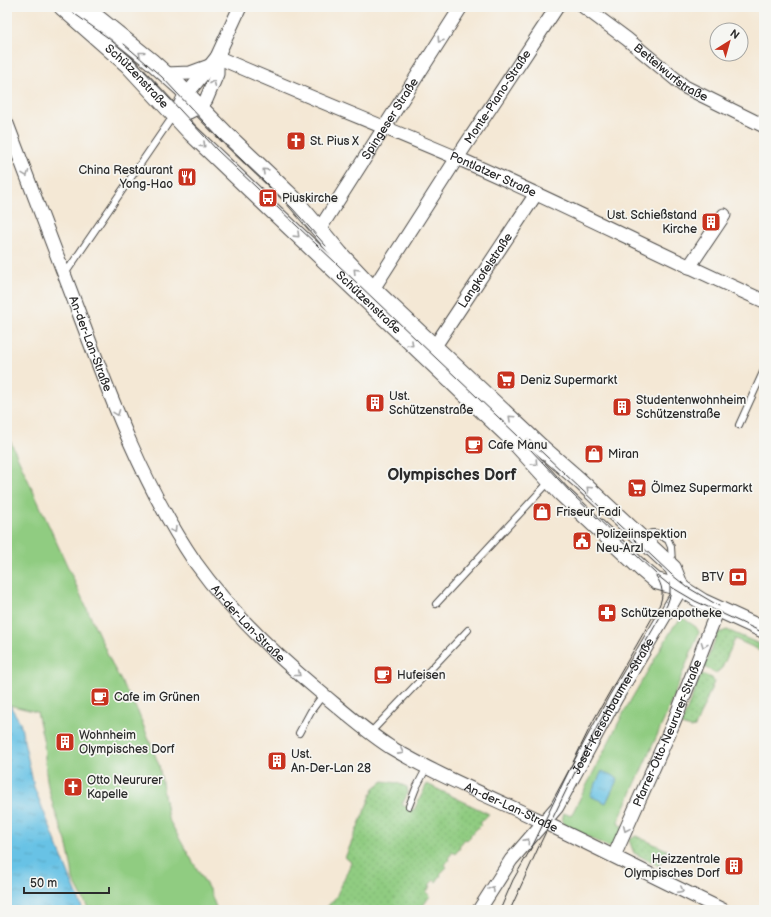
<svg xmlns="http://www.w3.org/2000/svg" width="771" height="917" font-family="'Balsamiq Sans',sans-serif">
	<style>
		.grass { fill: url(#grass-dots); stroke: #5e7c56 }
		.park { fill: #90cc81; stroke: #5e7c56 }
		.water { fill: url(#water-ripples); stroke: #497688 }
		.lines { fill: none; stroke-linecap: round; stroke-linejoin: round }
		.service-casing { stroke: #494744; stroke-width: 8 }
		.minor-casing { stroke: #494744; stroke-width: 15 }
		.tertiary-casing { stroke: #494744; stroke-width: 18 }
		.service { stroke: #fff; stroke-width: 6 }
		.minor { stroke: #fff; stroke-width: 13 }
		.tertiary { stroke: #fff; stroke-width: 16 }
		.tram { stroke: #2b2b2b; stroke-width: 1 }
		.oneway { stroke: #a0a0a0 }
		.labels { text-anchor: middle; stroke-width: 3.5; stroke-linejoin: round; paint-order: stroke }
		.street-label { font-size: 12px; fill: #2b2b2b; stroke: #f6f6f2 }
		.poi-label { font-size: 12px; fill: #2b2b2b; stroke: #f6f6f2; text-anchor: start }
		.district-label { font-size: 16px; font-weight: bold; fill: #2b2b2b; stroke: #f6f6f2 }
	</style>
	<defs>
		<pattern id="grass-dots" width="8" height="8" patternUnits="userSpaceOnUse"><rect width="8" height="8" fill="#90cc81"/><path d="M2 2h.1M6 6h.1" fill="none" stroke="#7caf70" stroke-width="1.8" stroke-linecap="round"/></pattern>
		<pattern id="water-ripples" width="26" height="14" patternUnits="userSpaceOnUse"><rect width="26" height="14" fill="#67c2e5"/><path d="M2 4q2-2 4 0t4 0M15 11q2-2 4 0t4 0" fill="none" stroke="#559eba"/></pattern>
	</defs>
	<rect width="100%" height="100%" fill="#f6f6f2"/>
	<filter id="ink" filterUnits="userSpaceOnUse"><feTurbulence type="fractalNoise" baseFrequency=".025" numOctaves="2"/><feDisplacementMap in="SourceGraphic" scale="8" xChannelSelector="R" yChannelSelector="G"/><feConvolveMatrix kernelMatrix="1 2 1 2 8 2 1 2 1" color-interpolation-filters="sRGB"/></filter>
	<filter id="wash" filterUnits="userSpaceOnUse"><feTurbulence type="fractalNoise" baseFrequency=".012" numOctaves="4" result="noise"/><feDisplacementMap in="SourceGraphic" scale="16" xChannelSelector="R" yChannelSelector="G"/><feGaussianBlur stdDeviation="0.9" result="paint"/><feColorMatrix in="noise" values="0 0 0 0 0 0 0 0 0 0 0 0 0 0 0 0 0 1.4 0 .05"/><feComposite in="paint" operator="in"/></filter>
	<g filter="url(#wash)">
		<rect width="100%" height="100%" fill="#f4e8d5"/>
		<g class="grass">
			<polygon points="727,630 764,646 764,652 735,639 722,668 716,673 704,667 718,633"/>
			<polygon points="701,674 712,678 714,682 695,727 691,728 681,725"/>
			<polygon points="383,781 397,783 407,787 408,792 402,805 414,810 427,784 489,814 480,823 481,825 470,835 471,836 467,840 465,839 459,846 460,848 455,854 453,852 448,858 449,859 445,865 447,867 440,874 441,875 436,882 434,880 429,885 431,886 426,892 430,896 420,910 329,910 327,907 336,897 351,863 349,860 345,858 374,788"/>
			<polygon points="636,836 667,850 659,866 634,853 629,840"/>
		</g>
		<g class="park">
			<polygon points="7,434 114,668 138,712 159,765 168,818 183,845 210,891 217,910 105,910 104,907 88,908 73,880 72,869 66,841 54,809 48,786 46,773 44,743 37,712 9,705 7,701"/>
			<polygon points="683,618 696,627 699,632 664,720 618,822 620,826 624,826 611,847 609,847 564,825 562,821 564,813 571,816 625,710 674,626"/>
		</g>
		<g class="water">
			<polygon points="7,701 20,722 34,787 83,910 7,910"/>
			<polygon points="602,771 618,778 606,803 590,796"/>
		</g>
	</g>
	<g filter="url(#ink)">
		<g class="lines">
			<g class="service-casing">
				<g id="service">
					<polyline points="65,274 169,122 175,117"/>
					<polyline points="739,425 764,370"/>
					<polyline points="643,537 652,533 656,533 668,540 671,547 672,562"/>
					<polyline points="436,604 549,482"/>
					<polyline points="299,733 311,711 323,695"/>
					<polyline points="370,733 468,630"/>
					<polyline points="409,806 416,788 427,767"/>
				</g>
			</g>
			<g class="minor-casing">
				<g id="minor">
					<path id="s1" d="M 584,7 L 627,39 L 685,87 L 764,126"/>
					<path id="s2" d="M 217,57 C 297,92 377,124 457,158 C 561,203 661,255 764,301"/>
					<polyline points="166,74 190,73 209,66"/>
					<polyline points="175,117 183,99 217,57 240,7"/>
					<polyline points="175,117 189,112 199,107 206,100 217,74 217,57"/>
					<path id="s3" d="M 7,124 C 30,186 54,247 77,308 C 110,396 142,484 195,562 C 230,611 273,653 319,691 C 342,710 365,731 390,747 C 438,776 491,797 541,821 C 602,850 662,881 723,910"/>
					<path id="s4" d="M 319,230 L 461,7"/>
					<polyline points="689,267 724,215"/>
					<path id="s5" d="M 373,289 L 457,158 L 557,7"/>
					<path id="s6" d="M 435,346 L 536,194"/>
					<path id="s7" d="M 614,856 L 673,724 L 718,609"/>
					<path id="s8" d="M 479,910 L 511,860 L 557,807 L 616,698 L 681,588"/>
				</g>
			</g>
			<g class="tertiary-casing">
				<g id="tertiary">
					<path id="s9" d="M 62,7 L 128,65 L 191,133 L 511,438 L 561,493 L 643,570 L 656,581 L 681,588 L 703,602 L 764,630"/>
					<polyline points="84,7 151,61 180,87 228,136 293,198 340,254 373,289 540,446 579,480 673,568 681,588"/>
				</g>
			</g>
			<use href="#service" class="service"/>
			<use href="#minor" class="minor"/>
			<use href="#tertiary" class="tertiary"/>
			<g class="tram">
				<polyline points="65,7 107,37 132,58 217,150 517,435 572,494 657,575 673,588 695,601 764,633"/>
				<polyline points="124,44 162,77 218,137 292,208 326,246"/>
				<polyline points="528,439 672,575 687,587 719,606"/>
				<path d="M 500,910 L 513,880 L 533,845 L 593,721 L 659,606 C 664,595 663,586 656,576"/>
				<polyline points="510,910 540,844 599,723 667,605 670,596 670,583"/>
			</g>
		</g>
		<defs><path id="oneway-chevron" d="M-2-3.5L2.5 0L-2 3.5" fill="none" stroke-width="1.6" stroke-linecap="round" stroke-linejoin="round"/></defs>
		<g class="oneway">
			<use href="#oneway-chevron" transform="translate(440 40) rotate(123)"/>
			<use href="#oneway-chevron" transform="translate(141 54) rotate(-141)"/>
			<use href="#oneway-chevron" transform="translate(213 83) rotate(-68)"/>
			<use href="#oneway-chevron" transform="translate(203 145) rotate(44)"/>
			<use href="#oneway-chevron" transform="translate(265 171) rotate(-136)"/>
			<use href="#oneway-chevron" transform="translate(26 174) rotate(69)"/>
			<use href="#oneway-chevron" transform="translate(297 235) rotate(44)"/>
			<use href="#oneway-chevron" transform="translate(356 271) rotate(-135)"/>
			<use href="#oneway-chevron" transform="translate(411 344) rotate(44)"/>
			<use href="#oneway-chevron" transform="translate(117 413) rotate(69)"/>
			<use href="#oneway-chevron" transform="translate(511 418) rotate(-137)"/>
			<use href="#oneway-chevron" transform="translate(535 463) rotate(48)"/>
			<use href="#oneway-chevron" transform="translate(589 489) rotate(-137)"/>
			<use href="#oneway-chevron" transform="translate(174 530) rotate(59)"/>
			<use href="#oneway-chevron" transform="translate(704 645) rotate(111)"/>
			<use href="#oneway-chevron" transform="translate(298 674) rotate(39)"/>
			<use href="#oneway-chevron" transform="translate(401 752) rotate(28)"/>
			<use href="#oneway-chevron" transform="translate(626 829) rotate(114)"/>
			<use href="#oneway-chevron" transform="translate(527 841) rotate(-49)"/>
			<use href="#oneway-chevron" transform="translate(492 889) rotate(-59)"/>
			<use href="#oneway-chevron" transform="translate(681 890) rotate(27)"/>
		</g>
	</g>
	<defs>
		<g id="church-square" transform="scale(1)"><rect x="-9" y="-9" width="18" height="18" rx="4" fill="#c8321e" stroke="#f6f6f2"/><path d="M-1.2-6h2.4v3.5h3.3v2.4h-3.3V6h-2.4V-.1h-3.3v-2.4h3.3Z" fill="#fff"/></g>
		<g id="restaurant-square" transform="scale(1)"><rect x="-9" y="-9" width="18" height="18" rx="4" fill="#c8321e" stroke="#f6f6f2"/><path d="M-5-6h1v4h1v-4h1v4h1v-4h1v5L-1.5 .5V6h-2V.5L-5-1ZM5-6V6H3V1.5H1.5Q1.5-4 5-6Z" fill="#fff"/></g>
		<g id="bus-square" transform="scale(1)"><rect x="-9" y="-9" width="18" height="18" rx="4" fill="#c8321e" stroke="#f6f6f2"/><path d="M-5-6H5V4H4V6H2V4H-2V6H-4V4H-5ZM-3.5-4V0h7V-4ZM-3.5 1.2v1.5H-2V1.2ZM2 1.2v1.5H3.5V1.2Z" fill="#fff"/></g>
		<g id="building-square" transform="scale(1)"><rect x="-9" y="-9" width="18" height="18" rx="4" fill="#c8321e" stroke="#f6f6f2"/><path d="M-4-6H4V6H1V3H-1V6H-4ZM-2.5-4.3h1.7v1.8h-1.7ZM.8-4.3h1.7v1.8H.8ZM-2.5-1h1.7V.8h-1.7ZM.8-1h1.7V.8H.8Z" fill="#fff"/></g>
		<g id="supermarket-square" transform="scale(1)"><rect x="-9" y="-9" width="18" height="18" rx="4" fill="#c8321e" stroke="#f6f6f2"/><path d="M-6-5.5h2.5l.6 2H6L4.5 2H-2.5L-4.4-4H-6ZM-1.5 3.2a1.3 1.3 0 1 0 .1 0ZM3 3.2a1.3 1.3 0 1 0 .1 0Z" fill="#fff"/></g>
		<g id="cafe-square" transform="scale(1)"><rect x="-9" y="-9" width="18" height="18" rx="4" fill="#c8321e" stroke="#f6f6f2"/><path d="M-5.5-4.5H6V0H3Q3 3.5 0 3.5H-2.5Q-5.5 3.5-5.5 0ZM3-3.2v2h1.7v-2ZM-6 4.5H4V6H-6Z" fill="#fff"/></g>
		<g id="shop-square" transform="scale(1)"><rect x="-9" y="-9" width="18" height="18" rx="4" fill="#c8321e" stroke="#f6f6f2"/><path d="M-5-2.5h2.3a2.7 3.5 0 0 1 5.4 0H5L5.5 6h-11ZM-1.5-2.5h3a1.5 2.3 0 0 0-3 0Z" fill="#fff"/></g>
		<g id="civic-square" transform="scale(1)"><rect x="-9" y="-9" width="18" height="18" rx="4" fill="#c8321e" stroke="#f6f6f2"/><path d="M-.6-6.5H3V-4.5H.6V-3L4-1V1h2V6H-6V1h2V-1L-.6-3ZM-1.2 2.5V6h2.4V2.5Z" fill="#fff"/></g>
		<g id="bank-square" transform="scale(1)"><rect x="-9" y="-9" width="18" height="18" rx="4" fill="#c8321e" stroke="#f6f6f2"/><path d="M-6-4H6V4H-6ZM0-2.3a2.3 2.3 0 1 0 0 4.6a2.3 2.3 0 1 0 0-4.6Z" fill="#fff"/></g>
		<g id="pharmacy-square" transform="scale(1)"><rect x="-9" y="-9" width="18" height="18" rx="4" fill="#c8321e" stroke="#f6f6f2"/><path d="M-2-6h4v4h4v4h-4v4h-4v-4h-4v-4h4Z" fill="#fff"/></g>
	</defs>
	<g fill-rule="evenodd">
		<use href="#church-square" x="296" y="141"/>
		<use href="#restaurant-square" x="187" y="177"/>
		<use href="#bus-square" x="268" y="198"/>
		<use href="#building-square" x="711" y="222"/>
		<use href="#supermarket-square" x="506" y="380"/>
		<use href="#building-square" x="375" y="403"/>
		<use href="#building-square" x="622" y="407"/>
		<use href="#cafe-square" x="474" y="445"/>
		<use href="#shop-square" x="594" y="454"/>
		<use href="#supermarket-square" x="637" y="488"/>
		<use href="#shop-square" x="542" y="512"/>
		<use href="#civic-square" x="582" y="541"/>
		<use href="#bank-square" x="738" y="577"/>
		<use href="#pharmacy-square" x="607" y="613"/>
		<use href="#cafe-square" x="383" y="675"/>
		<use href="#cafe-square" x="100" y="697"/>
		<use href="#building-square" x="65" y="742"/>
		<use href="#building-square" x="277" y="761"/>
		<use href="#church-square" x="73" y="787"/>
		<use href="#building-square" x="734" y="866"/>
	</g>
	<g class="labels">
		<g class="street-label">
			<text dy="4" stroke="none"><textPath href="#s1" startOffset="109">Bettelwurfstraße</textPath></text>
			<text dy="4" stroke="none"><textPath href="#s9" startOffset="102">Schützenstraße</textPath></text>
			<text dy="4" stroke="none"><textPath href="#s5" startOffset="229">Monte-Piano-Straße</textPath></text>
			<text dy="4" stroke="none"><textPath href="#s4" startOffset="132">Spingeser Straße</textPath></text>
			<text dy="4" stroke="none"><textPath href="#s2" startOffset="300">Pontlatzer Straße</textPath></text>
			<text dy="4" stroke="none"><textPath href="#s6" startOffset="91">Langkofelstraße</textPath></text>
			<text dy="4" stroke="none"><textPath href="#s9" startOffset="426">Schützenstraße</textPath></text>
			<text dy="4" stroke="none"><textPath href="#s3" startOffset="235">An-der-Lan-Straße</textPath></text>
			<text dy="4" stroke="none"><textPath href="#s3" startOffset="559">An-der-Lan-Straße</textPath></text>
			<text dy="4" stroke="none"><textPath href="#s8" startOffset="245">Josef-Kerschbaumer-Straße</textPath></text>
			<text dy="4" stroke="none"><textPath href="#s7" startOffset="134">Pfarrer-Otto-Neururer-Straße</textPath></text>
			<text dy="4" stroke="none"><textPath href="#s3" startOffset="883">An-der-Lan-Straße</textPath></text>
		</g>
		<g class="poi-label">
			<text x="310" y="145">St. Pius X</text>
			<text x="173" y="174" text-anchor="end">China Restaurant<tspan x="173" dy="14">Yong-Hao</tspan></text>
			<text x="282" y="202">Piuskirche</text>
			<text x="697" y="219" text-anchor="end">Ust. Schießstand<tspan x="697" dy="14">Kirche</tspan></text>
			<text x="520" y="384">Deniz Supermarkt</text>
			<text x="389" y="400">Ust.<tspan x="389" dy="14">Schützenstraße</tspan></text>
			<text x="636" y="404">Studentenwohnheim<tspan x="636" dy="14">Schützenstraße</tspan></text>
			<text x="488" y="449">Cafe Manu</text>
			<text x="608" y="458">Miran</text>
			<text x="651" y="492">Ölmez Supermarkt</text>
			<text x="556" y="516">Friseur Fadi</text>
			<text x="596" y="538">Polizeiinspektion<tspan x="596" dy="14">Neu-Arzl</tspan></text>
			<text x="724" y="581" text-anchor="end">BTV</text>
			<text x="621" y="617">Schützenapotheke</text>
			<text x="397" y="679">Hufeisen</text>
			<text x="114" y="701">Cafe im Grünen</text>
			<text x="79" y="739">Wohnheim<tspan x="79" dy="14">Olympisches Dorf</tspan></text>
			<text x="291" y="758">Ust.<tspan x="291" dy="14">An-Der-Lan 28</tspan></text>
			<text x="87" y="784">Otto Neururer<tspan x="87" dy="14">Kapelle</tspan></text>
			<text x="720" y="863" text-anchor="end">Heizzentrale<tspan x="720" dy="14">Olympisches Dorf</tspan></text>
		</g>
		<g class="district-label">
			<text x="452" y="480">Olympisches Dorf</text>
		</g>
	</g>
	<rect width="771" height="917" fill="none" stroke="#f6f6f2" stroke-width="24"/>
	<g transform="translate(729 42) rotate(37)"><circle r="19" fill="#f6f6f2" stroke="#a5a5a2"/>
	<path d="M0-3L7 15L0 10L-7 15Z" fill="#c8321e"/>
	<text y="-6" font-size="11" font-weight="bold" text-anchor="middle" fill="#2b2b2b">N</text>
	</g>
	<path d="M24 887v6h85v-6" fill="none" stroke="#2b2b2b" stroke-width="2"/>
	<text x="30" y="887" font-size="12" fill="#2b2b2b" stroke="#f6f6f2" stroke-width="3" paint-order="stroke">50 m</text>
</svg>
